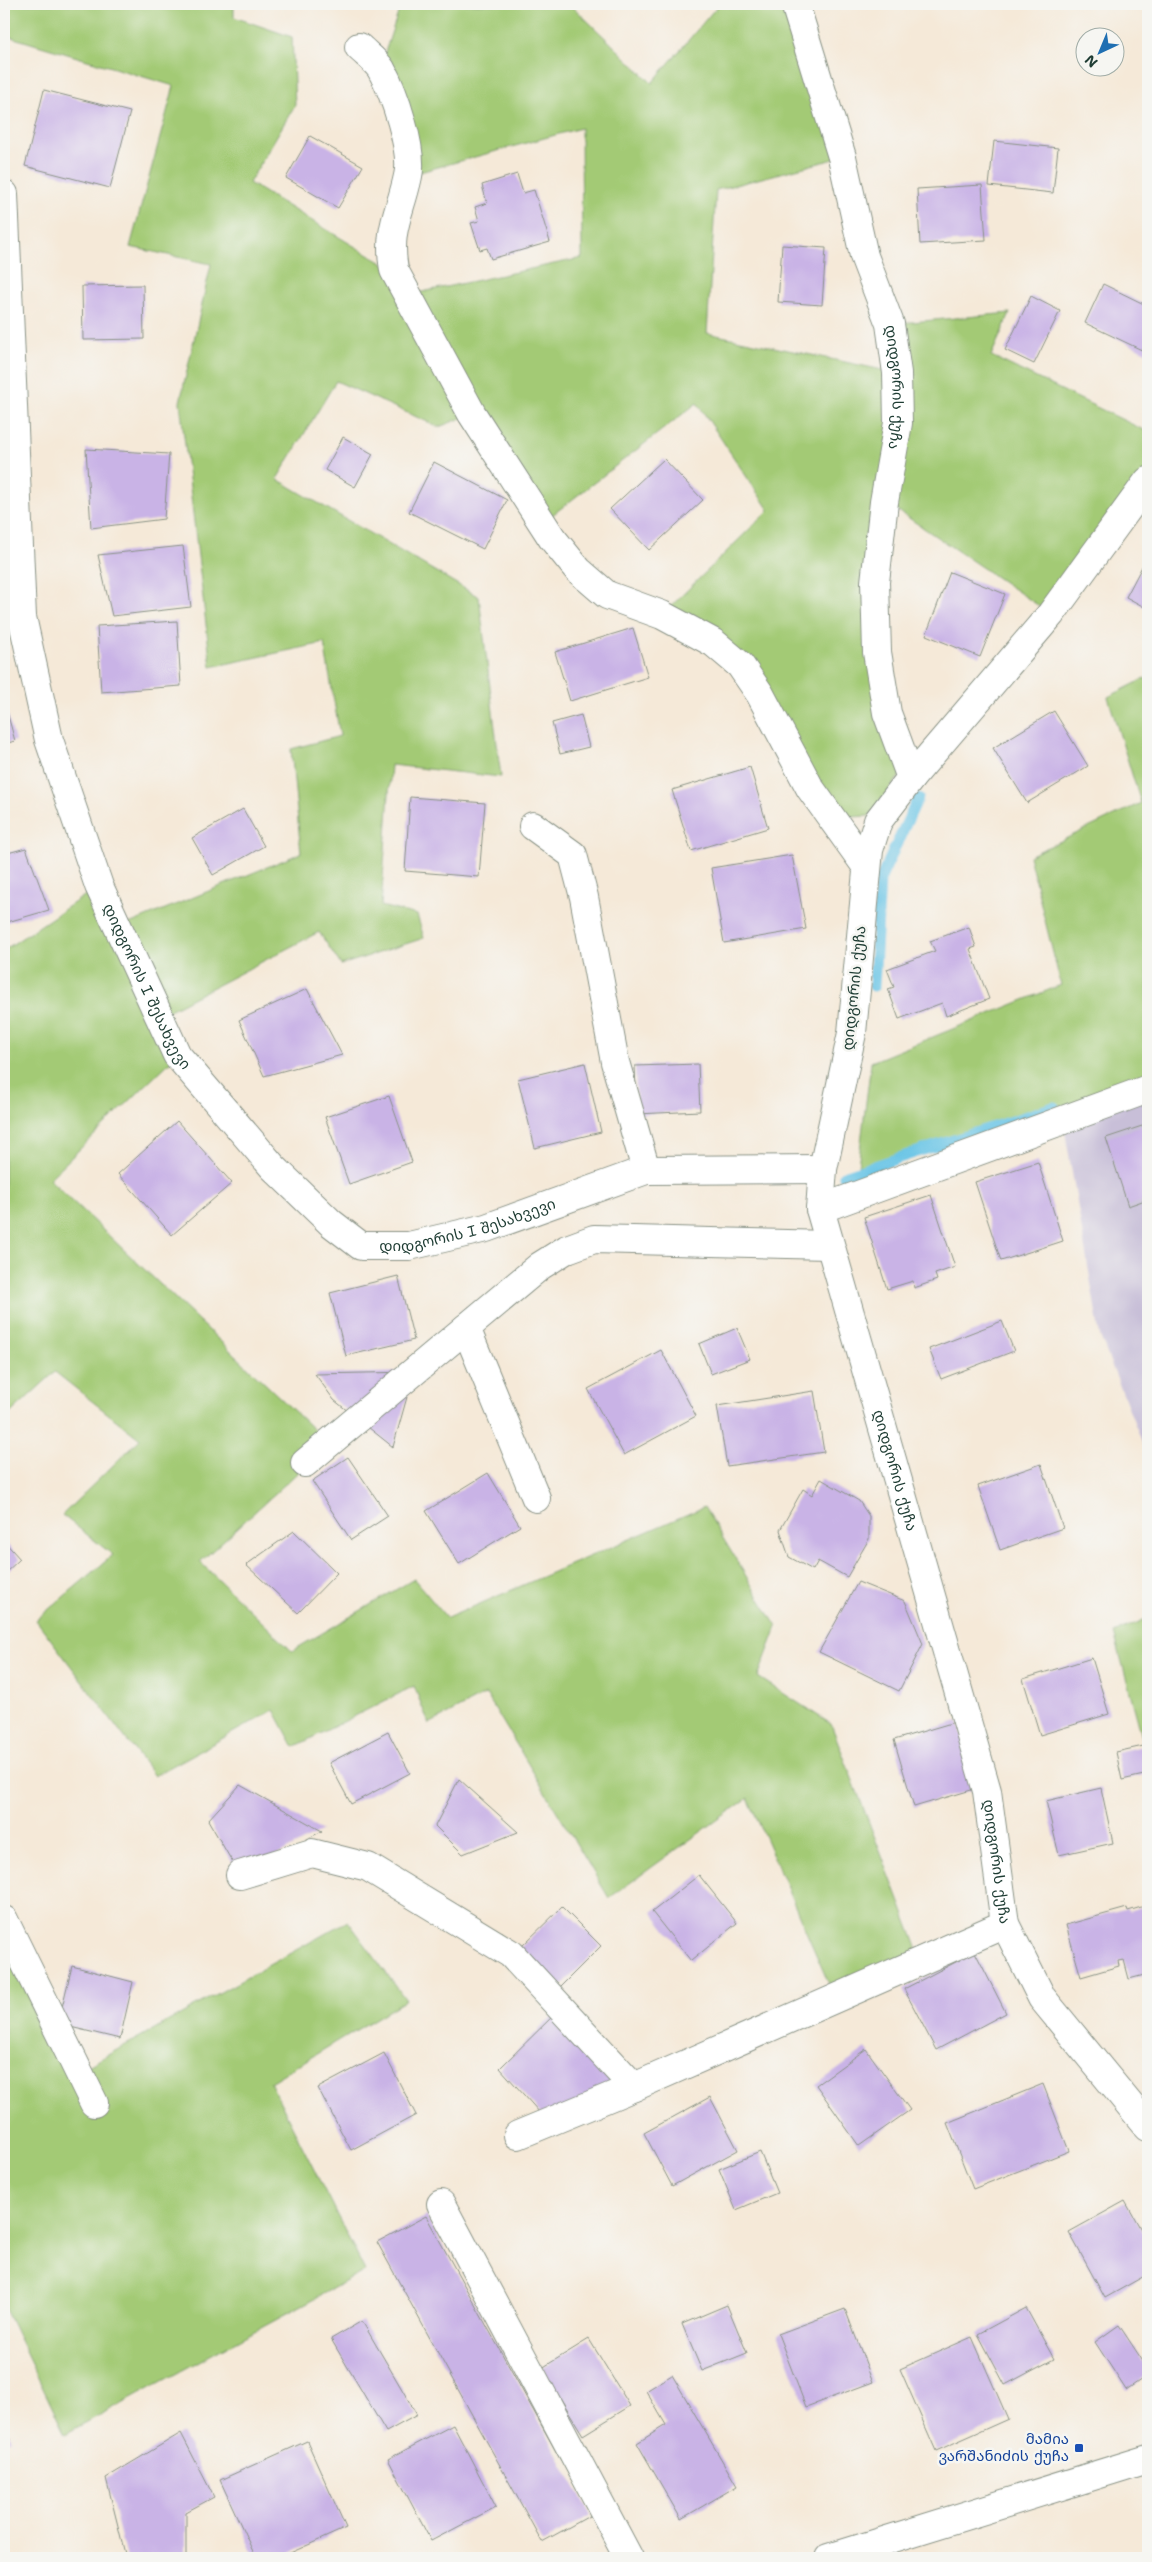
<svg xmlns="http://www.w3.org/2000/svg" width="1152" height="2562" font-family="'Shantell Sans','Noto Sans Georgian',sans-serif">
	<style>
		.industrial { fill: #c8bfd8 }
		.green { fill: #a3ca75; stroke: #618454 }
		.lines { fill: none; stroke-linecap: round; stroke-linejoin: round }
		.stream { stroke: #68c4e6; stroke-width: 11 }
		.building { fill: #c9b3e6 }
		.minor-casing { stroke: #8a9386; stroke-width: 30 }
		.minor { stroke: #fff; stroke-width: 28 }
		.transit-dot { fill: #1a4fb4; stroke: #f6f6f2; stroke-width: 2 }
		.labels { text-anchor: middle; stroke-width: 5; stroke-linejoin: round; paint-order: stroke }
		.street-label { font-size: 15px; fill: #1f3d34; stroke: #f6f6f2 }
		.transit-label { font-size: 15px; fill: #164399; stroke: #f6f6f2; text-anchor: end }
	</style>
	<rect width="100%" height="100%" fill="#f6f6f2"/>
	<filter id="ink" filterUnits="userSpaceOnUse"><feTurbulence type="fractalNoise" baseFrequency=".02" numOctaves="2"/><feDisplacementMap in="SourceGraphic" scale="10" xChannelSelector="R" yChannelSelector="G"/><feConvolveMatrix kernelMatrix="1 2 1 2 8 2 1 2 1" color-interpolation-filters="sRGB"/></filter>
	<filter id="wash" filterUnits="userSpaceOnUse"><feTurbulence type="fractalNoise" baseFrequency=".0096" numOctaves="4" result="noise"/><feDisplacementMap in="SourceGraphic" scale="20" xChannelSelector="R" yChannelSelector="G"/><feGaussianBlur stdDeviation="1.12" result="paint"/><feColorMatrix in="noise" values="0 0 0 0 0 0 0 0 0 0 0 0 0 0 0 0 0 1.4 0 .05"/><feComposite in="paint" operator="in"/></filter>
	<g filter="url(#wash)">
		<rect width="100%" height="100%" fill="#f5e9d8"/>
		<polygon class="industrial" points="1148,1089 1148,1457 1100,1336 1063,1120"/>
		<g class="green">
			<polygon points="4,4 234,4 234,17 292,37 295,105 249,183 394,270 408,295 582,258 581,128 409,175 380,67 401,4 570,4 652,83 719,4 795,4 842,157 716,190 707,333 897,373 890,324 1010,313 991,356 1148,432 1148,481 1051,614 885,502 875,582 902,773 869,816 834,818 760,694 662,615 769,510 697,403 542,523 472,414 439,427 336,381 277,479 479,597 501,777 391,765 381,906 417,915 424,938 341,965 319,932 160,1015 177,1055 49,1179 329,1444 200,1562 292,1651 414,1579 447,1618 704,1507 777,1627 758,1677 831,1724 922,1960 835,1998 748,1798 609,1898 486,1694 429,1724 414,1686 294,1747 274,1710 154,1776 36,1620 113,1555 62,1515 140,1439 55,1372 4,1419 4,950 99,886 119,928 301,853 291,749 340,736 324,643 211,667 180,402 211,264 130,247 174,86 4,35"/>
			<polygon points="1148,677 1148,1089 1063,1120 858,1166 871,1062 1061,985 1029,856 1141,803 1108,697"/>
			<polygon points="1148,1618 1148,1759 1114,1633"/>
			<polygon points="4,1920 79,2071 348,1921 406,2000 270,2082 365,2271 65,2434 4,2307"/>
		</g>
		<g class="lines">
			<g class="stream">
				<polyline points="874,986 880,880 918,798"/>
				<polyline points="844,1176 1054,1107"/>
			</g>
		</g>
		<g id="blocks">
			<g class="building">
				<polygon points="44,90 130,112 110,188 25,166"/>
				<polygon points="310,136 363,166 338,208 286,178"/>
				<polygon points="994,141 1058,148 1053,193 989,186"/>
				<polygon points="517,174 523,193 534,190 550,242 491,259 487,248 480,250 471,223 479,221 475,207 487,203 482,185"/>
				<polygon points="982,185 986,240 920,244 917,189"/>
				<polygon points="782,245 826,248 822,305 778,302"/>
				<polygon points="1103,284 1148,306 1148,353 1085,323"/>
				<polygon points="143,285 144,339 83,340 82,286"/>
				<polygon points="1031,296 1060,311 1034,364 1005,350"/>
				<polygon points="343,437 373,454 355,487 325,470"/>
				<polygon points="86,449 169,454 164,519 91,528"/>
				<polygon points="664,459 703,500 649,550 610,509"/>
				<polygon points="434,462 507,500 483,549 409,512"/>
				<polygon points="183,546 191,607 112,616 98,555"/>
				<polygon points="1148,555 1148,609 1126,597"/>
				<polygon points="950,572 1005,594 980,657 926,635"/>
				<polygon points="177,621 181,686 101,692 97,626"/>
				<polygon points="633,628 648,677 570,701 555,652"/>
				<polygon points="4,701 15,741 4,744"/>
				<polygon points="1054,711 1088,766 1027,803 993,748"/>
				<polygon points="581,715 589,747 560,754 552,723"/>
				<polygon points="750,767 768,828 691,851 672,790"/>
				<polygon points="410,797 485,803 479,877 405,871"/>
				<polygon points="243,809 264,846 213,875 192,838"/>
				<polygon points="26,848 49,910 4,923 4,854"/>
				<polygon points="792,855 806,929 724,943 711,868"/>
				<polygon points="969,927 976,947 970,949 989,999 946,1016 942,1003 899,1019 888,989 894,987 887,969 935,951 930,941"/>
				<polygon points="307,989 342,1055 264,1076 239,1020"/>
				<polygon points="585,1063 601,1132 535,1148 518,1079"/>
				<polygon points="698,1064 700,1111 637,1114 635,1066"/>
				<polygon points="389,1096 412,1162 349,1184 325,1117"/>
				<polygon points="177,1121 232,1183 172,1235 118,1174"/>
				<polygon points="1148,1124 1148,1199 1128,1206 1106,1138"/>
				<polygon points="1038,1162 1063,1241 1001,1261 975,1182"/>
				<polygon points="931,1195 955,1267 935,1274 937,1280 914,1288 913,1281 887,1289 864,1217"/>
				<polygon points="398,1276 414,1340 346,1356 330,1293"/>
				<polygon points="1002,1321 1014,1351 941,1379 929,1349"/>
				<polygon points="737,1328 750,1359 711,1374 699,1344"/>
				<polygon points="661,1350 696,1416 624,1455 588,1389"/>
				<polygon points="414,1372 393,1447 334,1400 315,1374"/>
				<polygon points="814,1391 824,1452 727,1466 717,1406"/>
				<polygon points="348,1457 388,1516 351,1540 312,1481"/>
				<polygon points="1041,1464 1063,1528 1000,1550 978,1486"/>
				<polygon points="488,1473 520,1526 459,1564 426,1511"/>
				<polygon points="821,1479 859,1501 869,1516 869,1539 847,1577 818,1561 813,1570 789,1557 780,1530 803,1489 812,1495"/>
				<polygon points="294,1531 337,1573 298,1613 246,1565"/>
				<polygon points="4,1541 20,1559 4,1574"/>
				<polygon points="858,1582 905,1601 923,1644 899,1691 819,1652"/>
				<polygon points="1092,1658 1109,1714 1040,1735 1023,1679"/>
				<polygon points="958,1721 978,1788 914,1807 894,1740"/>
				<polygon points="388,1732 410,1773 351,1804 329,1763"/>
				<polygon points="1148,1745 1148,1774 1122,1780 1116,1752"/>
				<polygon points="459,1779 518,1832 463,1854 435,1826"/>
				<polygon points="240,1785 322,1831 240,1875 208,1820"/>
				<polygon points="1101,1788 1113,1843 1059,1855 1046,1801"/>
				<polygon points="699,1875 737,1923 691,1961 652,1912"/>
				<polygon points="1148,1905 1148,1974 1129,1979 1124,1960 1118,1961 1119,1966 1081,1977 1066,1925 1127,1908 1128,1911"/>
				<polygon points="562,1907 601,1946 559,1988 520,1948"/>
				<polygon points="975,1952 1006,2013 936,2050 904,1989"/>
				<polygon points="72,1966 133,1982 120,2039 58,2024"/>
				<polygon points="561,2008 621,2073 573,2112 548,2122 500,2068"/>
				<polygon points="866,2049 910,2110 859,2146 816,2085"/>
				<polygon points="384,2053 416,2115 351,2150 318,2088"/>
				<polygon points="1043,2084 1069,2151 973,2189 947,2123"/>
				<polygon points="710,2097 738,2150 672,2186 644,2133"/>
				<polygon points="760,2152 777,2193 736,2210 719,2169"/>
				<polygon points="1125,2201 1148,2242 1148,2274 1105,2298 1069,2232"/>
				<polygon points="426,2216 591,2515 542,2542 377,2242"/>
				<polygon points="727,2305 747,2353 702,2371 682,2324"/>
				<polygon points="1026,2308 1054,2359 1005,2385 978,2334"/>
				<polygon points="845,2309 873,2382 806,2407 778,2334"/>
				<polygon points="362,2321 417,2415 386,2432 331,2339"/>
				<polygon points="1119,2325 1148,2369 1148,2375 1126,2390 1095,2342"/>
				<polygon points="972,2337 1008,2419 936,2451 900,2369"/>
				<polygon points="589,2339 630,2406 583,2435 542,2368"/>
				<polygon points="672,2375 737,2486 681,2519 637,2443 666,2425 646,2391"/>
				<polygon points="4,2419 11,2440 4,2442"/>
				<polygon points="453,2425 496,2507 431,2541 388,2459"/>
				<polygon points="181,2433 214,2497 186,2512 186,2558 126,2558 106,2478"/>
				<polygon points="307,2441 346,2528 279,2558 256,2558 220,2480"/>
			</g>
		</g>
	</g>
	<g filter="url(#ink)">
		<use href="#blocks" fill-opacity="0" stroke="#8a9386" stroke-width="1"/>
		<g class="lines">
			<g class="minor-casing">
				<g id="minor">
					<path id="s1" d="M 795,4 L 842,157 L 864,256 L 890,324 L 897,373 L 898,423 L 884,502 L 875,582 L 877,652 L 887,713 L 911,778 L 878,821 L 869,850 L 852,1033 L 823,1169 L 820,1209 L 987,1791 L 1005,1924 L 1042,1998 L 1148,2127"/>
					<path d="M 359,47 C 366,54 376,61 381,69 C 394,92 414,151 408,176 C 400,214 387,229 394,270 L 472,414 L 552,538 L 578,570 L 607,595 L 662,615 L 714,643 L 740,665 L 760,694 L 810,788 L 866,866"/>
					<path id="s2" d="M 4,194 L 22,617 L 49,740 L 99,886 L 177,1055 L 273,1167 L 331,1223 L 361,1246 L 409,1246 L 486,1228 L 646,1170 L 823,1169"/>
					<polyline points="911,778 1051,614 1148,481"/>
					<polyline points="533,826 573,855 584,897 615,1062 646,1170"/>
					<polyline points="820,1209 1148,1089"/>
					<polyline points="466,1328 536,1498"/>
					<polyline points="305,1463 540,1266 567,1249 594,1239 829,1245"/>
					<polyline points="240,1875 312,1853 368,1867 511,1954 634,2087"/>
					<polyline points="4,1920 94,2103"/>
					<polyline points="518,2135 634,2087 1005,1924"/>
					<polyline points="441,2204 629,2558"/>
					<polyline points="829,2558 1148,2459"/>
				</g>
			</g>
			<use href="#minor" class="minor"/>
		</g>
	</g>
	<rect class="transit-dot" x="1074" y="2443" width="10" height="10" rx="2.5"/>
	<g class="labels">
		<g class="street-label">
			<text dy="5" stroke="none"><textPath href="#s1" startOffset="398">დიდგორის ქუჩა</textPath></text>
			<text dy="5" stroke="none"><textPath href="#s2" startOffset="815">დიდგორის I შესახვევი</textPath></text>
			<text transform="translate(854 988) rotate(-84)" y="5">დიდგორის ქუჩა</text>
			<text dy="5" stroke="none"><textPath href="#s2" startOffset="1265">დიდგორის I შესახვევი</textPath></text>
			<text dy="5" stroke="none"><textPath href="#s1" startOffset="1515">დიდგორის ქუჩა</textPath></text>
			<text dy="5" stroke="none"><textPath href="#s1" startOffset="1920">დიდგორის ქუჩა</textPath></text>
		</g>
		<g class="transit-label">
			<text x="1069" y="2444">მამია<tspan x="1069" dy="17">ვარშანიძის ქუჩა</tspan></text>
		</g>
	</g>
	<rect width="1152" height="2562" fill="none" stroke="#f6f6f2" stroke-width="20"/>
	<g transform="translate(1100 52) rotate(224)"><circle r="24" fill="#f6f6f2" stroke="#a0aca6"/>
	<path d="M0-4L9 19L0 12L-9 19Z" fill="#1f6fb2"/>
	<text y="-8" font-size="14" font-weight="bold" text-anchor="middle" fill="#1f3d34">N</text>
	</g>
</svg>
